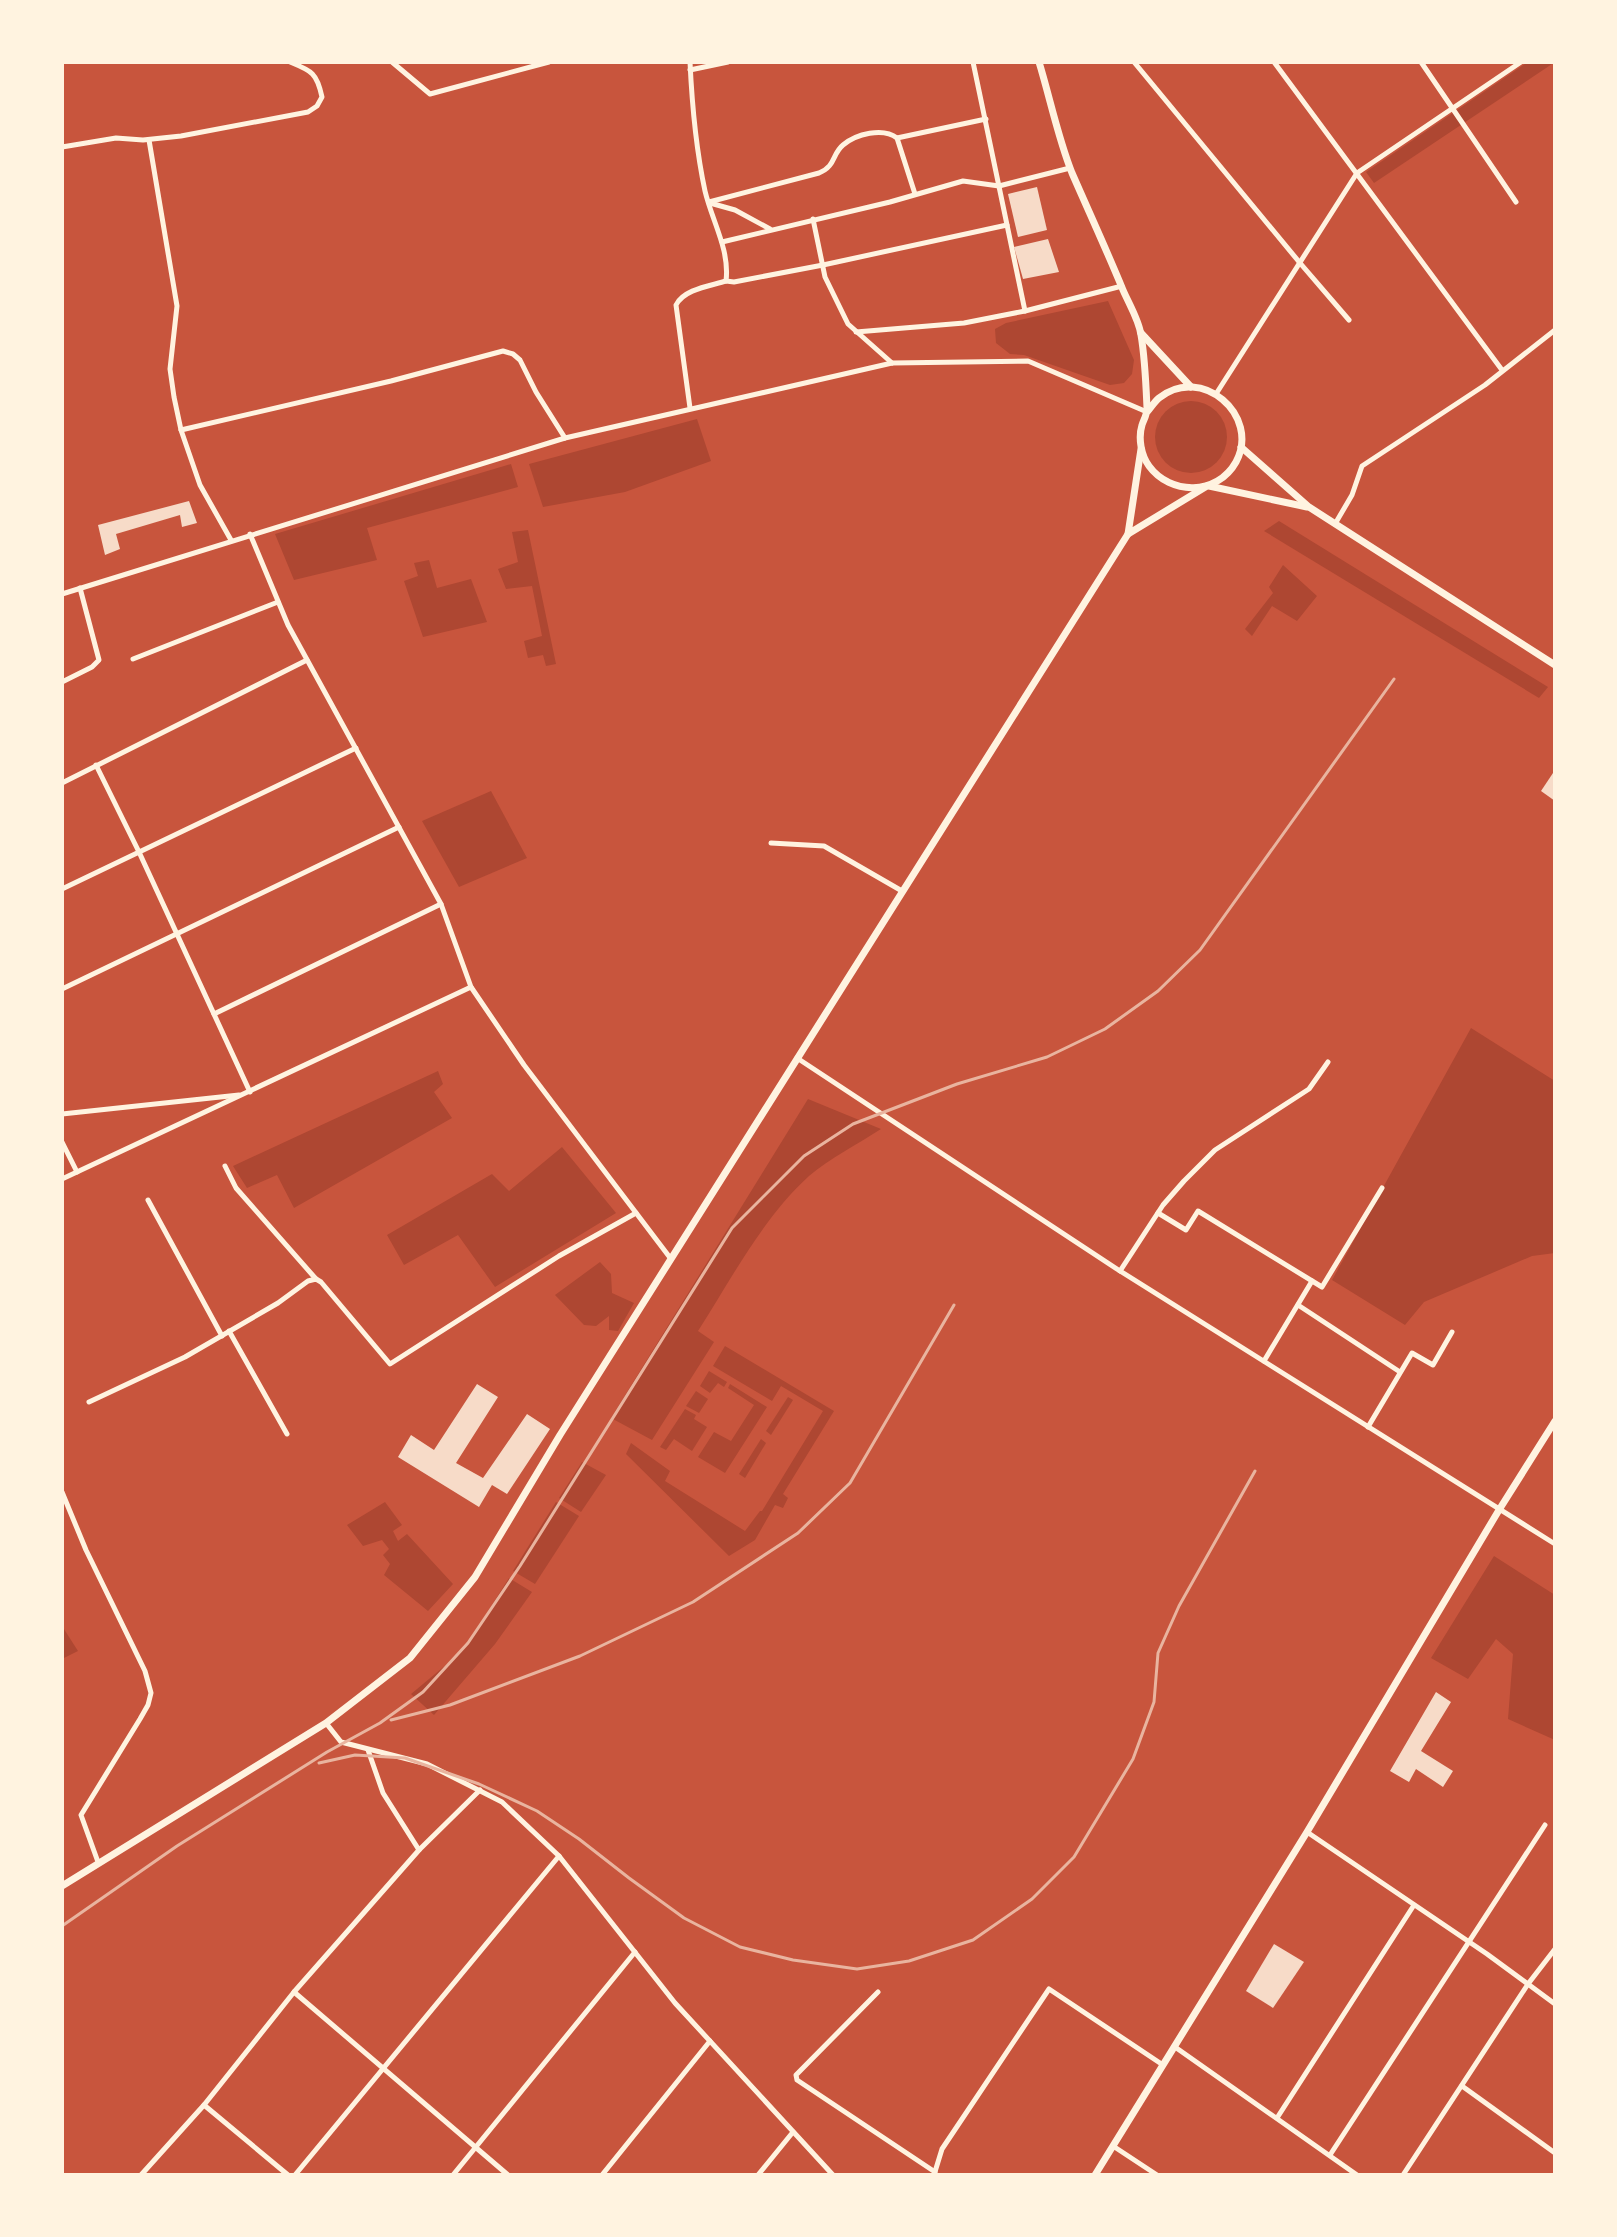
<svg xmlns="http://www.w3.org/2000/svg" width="1617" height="2237" font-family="'Libre Baskerville',serif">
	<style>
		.green { fill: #ae4732 }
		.building { fill: #f7dbc8 }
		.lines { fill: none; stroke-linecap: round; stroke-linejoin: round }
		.minor { stroke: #fff3e0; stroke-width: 5 }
		.secondary { stroke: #fff3e0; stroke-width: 7 }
		.primary { stroke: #fff3e0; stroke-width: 7 }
		.rail { stroke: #e9b49f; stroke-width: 3 }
	</style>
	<rect width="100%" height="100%" fill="#c8553d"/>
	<g class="green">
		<polygon points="1528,62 1555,62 1374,183 1366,172"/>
		<polygon points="1108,301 1134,360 1132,374 1124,383 1110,385 1024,355 1010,354 996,343 995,329 1006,323"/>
		<circle cx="1191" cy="437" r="36"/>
		<polygon points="697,419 711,461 625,492 543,507 529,464"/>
		<polygon points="511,464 518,487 367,528 377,560 294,580 275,534"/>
		<polygon points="1279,521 1548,687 1539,698 1264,531"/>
		<polygon points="528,530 556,664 546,666 543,655 528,658 524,641 542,636 532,586 506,589 498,569 518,562 512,532"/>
		<polygon points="429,560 437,588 471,579 487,622 423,637 404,581 418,576 414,563"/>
		<polygon points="1283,565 1317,596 1297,621 1272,606 1252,636 1245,629 1273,593 1269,587"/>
		<polygon points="491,791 527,858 459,887 422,821"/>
		<polygon points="1471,1028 1555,1081 1555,1253 1532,1256 1424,1302 1405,1325 1332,1280"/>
		<polygon points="438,1071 443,1084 434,1092 452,1118 294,1208 277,1175 247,1188 233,1166"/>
		<path d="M 808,1099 L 881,1129 C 858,1144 830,1158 809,1176 C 762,1219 732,1278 698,1331 L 714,1342 L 652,1440 L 611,1418 Z"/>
		<polygon points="562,1147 616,1213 495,1287 458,1235 404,1265 387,1235 492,1174 509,1191"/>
		<polygon points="600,1262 611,1274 612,1293 634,1303 618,1331 609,1330 609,1316 596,1326 584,1325 555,1295"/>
		<polygon points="725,1346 834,1411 783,1494 788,1498 783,1508 775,1505 755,1540 729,1556 626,1454 631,1443 670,1471 665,1481 745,1531 760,1511 762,1511 823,1411 781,1386 772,1401 713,1366"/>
		<polygon points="709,1371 727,1382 724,1387 718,1383 710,1393 700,1386"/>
		<polygon points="730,1384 767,1407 725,1473 698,1457 714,1432 731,1441 754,1405 728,1388"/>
		<polygon points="696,1391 708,1399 699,1413 686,1406"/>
		<polygon points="788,1397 793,1400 771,1435 766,1431"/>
		<polygon points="685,1409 696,1415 694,1419 707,1427 692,1451 674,1439 666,1450 660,1447"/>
		<polygon points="761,1439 766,1443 745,1478 739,1474"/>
		<polygon points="582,1462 606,1475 581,1512 559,1498"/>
		<polygon points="385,1502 402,1525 393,1531 398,1541 407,1534 453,1584 428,1611 384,1575 390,1564 383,1555 389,1549 382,1540 363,1546 347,1525"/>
		<polygon points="556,1502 579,1516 535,1584 513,1571"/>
		<polygon points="1494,1556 1555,1595 1555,1740 1508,1719 1513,1654 1496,1639 1468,1679 1431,1658"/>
		<polygon points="509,1578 532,1592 495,1644 434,1715 411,1694 447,1664 469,1641"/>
		<polygon points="62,1626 78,1651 62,1659"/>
	</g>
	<g class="building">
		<polygon points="1037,187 1047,230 1018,237 1008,194"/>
		<polygon points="1048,239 1059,272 1023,279 1014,247"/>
		<polygon points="189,501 197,523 182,527 180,515 116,534 120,549 105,555 98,525"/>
		<polygon points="1555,770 1555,801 1541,791"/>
		<polygon points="477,1384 498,1397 456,1463 483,1478 527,1414 550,1429 507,1494 492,1485 479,1507 398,1457 411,1435 434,1450"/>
		<polygon points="1436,1692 1451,1702 1421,1751 1453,1771 1443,1787 1416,1769 1409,1782 1390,1771"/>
		<polygon points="1274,1944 1304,1962 1273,2008 1246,1991"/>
	</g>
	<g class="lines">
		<g class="minor">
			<polyline points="392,62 430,94 549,62"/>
			<path d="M 690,62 C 692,105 696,149 705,191 C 712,221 730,250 726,281 C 710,286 684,289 676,305 L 690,408"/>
			<polyline points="973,62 1025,311"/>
			<polyline points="1134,62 1300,263 1349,320"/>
			<polyline points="1274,62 1502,370"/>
			<polyline points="1421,62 1516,202"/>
			<polyline points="690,70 728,62"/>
			<polyline points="897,138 986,119"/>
			<polyline points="149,140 177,306 170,369 174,397 181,430 200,485 231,540"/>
			<path d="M 62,147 L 116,138 L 143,140 L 181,136 L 308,112 L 317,106 L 322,97 C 317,73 312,71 290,62"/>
			<path d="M 709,202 L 819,173 C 836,166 832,154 843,145 C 856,134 883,127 897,138 L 915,194"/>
			<polyline points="710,203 735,210 770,229"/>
			<polyline points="813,219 825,277 848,324 892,363"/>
			<polyline points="722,242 890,202 963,181 999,186 1070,168"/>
			<polyline points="726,281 734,282 823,265 1007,225"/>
			<polyline points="856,332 964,323 1025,311 1122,286"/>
			<polyline points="1216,394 1357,173 1521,62"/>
			<polyline points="181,430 391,381 503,351 513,354 520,360 536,392 565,438"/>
			<polyline points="1335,524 1352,495 1362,466 1485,385 1555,330"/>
			<polyline points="250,534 288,625 441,904 471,987 524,1065 671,1259"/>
			<polyline points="62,594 565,438 892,363 1028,361 1147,412"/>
			<polyline points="133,659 278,602"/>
			<polyline points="62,682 92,667 99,660 80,588"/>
			<polyline points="96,765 139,852 250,1092"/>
			<polyline points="62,783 307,660"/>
			<polyline points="771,843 824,846 902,891"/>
			<polyline points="62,889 356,748"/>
			<polyline points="62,989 399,827"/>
			<polyline points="214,1014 441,904"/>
			<polyline points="797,1058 1120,1271 1555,1544"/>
			<polyline points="62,1114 239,1095"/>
			<polyline points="62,1142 77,1172"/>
			<polyline points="225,1166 236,1188 316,1279"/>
			<polyline points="62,1179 471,987"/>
			<polyline points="148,1200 222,1336"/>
			<polyline points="1158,1213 1186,1230 1198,1211 1322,1287 1382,1188"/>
			<polyline points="1120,1271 1163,1205 1184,1181 1215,1150 1309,1089 1328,1062"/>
			<polyline points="1298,1305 1400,1372"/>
			<polyline points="229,1331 287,1434"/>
			<polyline points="1264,1361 1312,1281"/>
			<polyline points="89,1402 185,1357 278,1303 308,1281 316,1279 321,1282 390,1364 559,1256 636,1213"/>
			<polyline points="1368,1427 1412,1353 1433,1365 1452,1332"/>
			<polyline points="62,1492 86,1550 145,1671 151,1693 148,1705 140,1719 81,1815 98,1862"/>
			<polyline points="326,1723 341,1742 427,1764 502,1802 559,1856 675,2003 833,2175"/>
			<polyline points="368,1750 383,1793 419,1850"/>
			<polyline points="1307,1832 1487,1954 1555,2004"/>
			<polyline points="294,1992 508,2175"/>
			<polyline points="878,1992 796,2075 797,2080 935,2172"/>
			<polyline points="1175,2047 1357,2175"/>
			<polyline points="1462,2086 1555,2153"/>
			<polyline points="204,2105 288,2175"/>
			<polyline points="1277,2118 1414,1905"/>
			<polyline points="1113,2146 1157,2175"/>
			<polyline points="1330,2155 1545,1825"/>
			<polyline points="141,2175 204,2105 294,1992 419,1850 480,1790"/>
			<polyline points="295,2175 559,1856"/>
			<polyline points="453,2175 635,1952"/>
			<polyline points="602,2175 710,2041"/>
			<polyline points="758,2175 793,2132"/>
			<polyline points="934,2175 942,2149 1049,1989 1163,2065"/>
			<polyline points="1403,2175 1528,1984 1555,1949"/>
		</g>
		<g class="secondary">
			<polyline points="1141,449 1128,534 1207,486"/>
			<polyline points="62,1886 326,1723 410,1658 475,1577 560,1435 1128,534"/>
		</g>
		<g class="primary">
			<path d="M 1039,62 C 1050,98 1058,138 1072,173 C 1089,212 1107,251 1123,290 C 1129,304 1139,320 1141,335 C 1145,358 1146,385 1147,408 C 1147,415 1144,419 1142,425 C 1138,438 1141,455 1149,466 C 1170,495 1217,496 1236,462 C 1261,415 1201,364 1159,398 C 1154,402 1151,408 1147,412"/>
			<polyline points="1141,333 1191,387"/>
			<polyline points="1241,447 1309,507 1555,665"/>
			<polyline points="1209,486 1307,507"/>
			<polyline points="1095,2175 1307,1832 1499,1510 1555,1421"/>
		</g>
		<g class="rail">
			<polyline points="391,1720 450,1705 580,1656 693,1602 798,1533 850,1483 954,1305"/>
			<polyline points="319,1763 355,1755 405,1758 479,1784 537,1811 579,1839 629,1878 684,1918 740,1947 793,1960 857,1969 909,1961 973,1940 1032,1899 1074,1857 1133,1759 1154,1702 1158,1653 1179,1606 1255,1471"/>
			<polyline points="62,1926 177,1846 327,1752 380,1723 423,1692 468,1643 520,1566 732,1228 804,1156 853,1124 957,1084 1047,1057 1105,1029 1158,991 1200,950 1394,679"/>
		</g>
	</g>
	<rect width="1617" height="2237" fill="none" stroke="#fff3e0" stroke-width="128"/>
</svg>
